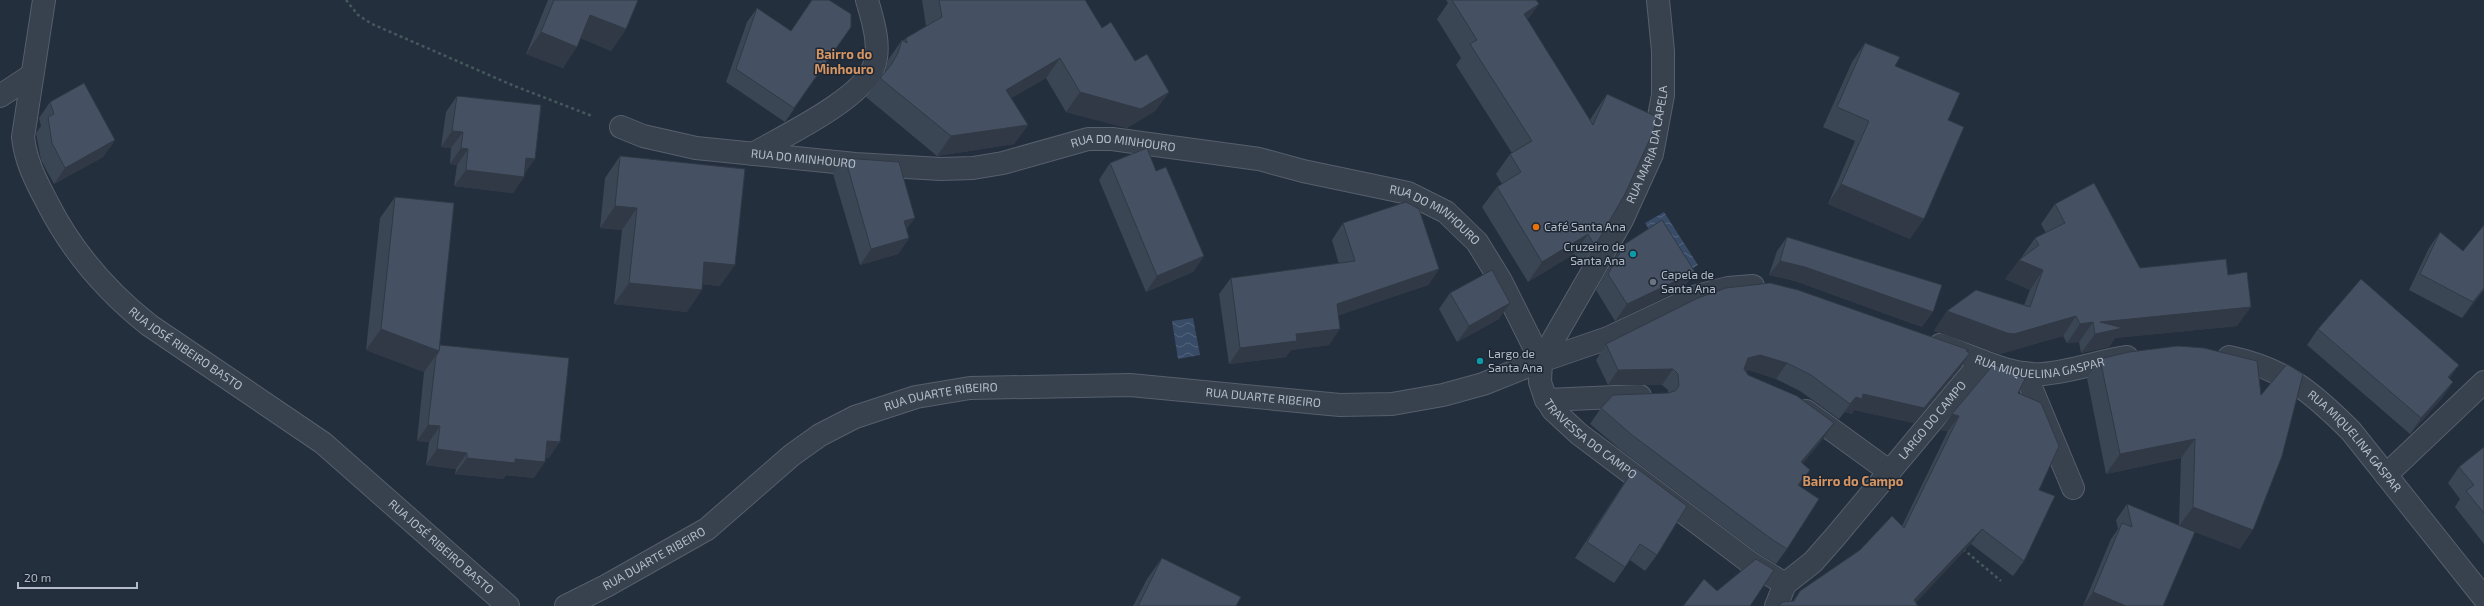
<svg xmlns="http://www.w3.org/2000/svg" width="2484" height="606" font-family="'Exo 2',sans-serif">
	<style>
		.water { fill: url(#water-waves) }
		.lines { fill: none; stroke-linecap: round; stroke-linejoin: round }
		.lane-casing { stroke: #565f6c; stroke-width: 24 }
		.street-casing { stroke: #565f6c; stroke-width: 24 }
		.path { stroke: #44595c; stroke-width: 2.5; stroke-dasharray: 3 3; stroke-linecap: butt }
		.lane { stroke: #38414e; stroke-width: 22 }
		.street { stroke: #38414e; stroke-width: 22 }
		.wall { fill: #3b4654 }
		.shaded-wall { fill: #303945 }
		.building { fill: #455162; stroke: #303945 }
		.food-dot { fill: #e8710a; stroke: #1d2633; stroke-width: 1.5 }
		.culture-dot { fill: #0f9aa8; stroke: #1d2633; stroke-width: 1.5 }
		.worship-dot { fill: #6b7280; stroke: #1d2633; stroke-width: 1.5 }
		.labels { text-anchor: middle; stroke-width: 3; stroke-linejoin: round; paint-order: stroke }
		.street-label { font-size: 12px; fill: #b4bcc9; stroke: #1d2633 }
		.poi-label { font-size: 12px; fill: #b4bcc9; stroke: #1d2633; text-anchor: start }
		.neighbourhood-label { font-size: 13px; font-weight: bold; fill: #d59563; stroke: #1d2633 }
	</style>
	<defs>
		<pattern id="water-waves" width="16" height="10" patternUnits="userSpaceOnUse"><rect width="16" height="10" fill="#394c67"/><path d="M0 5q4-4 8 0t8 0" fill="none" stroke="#53647b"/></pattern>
	</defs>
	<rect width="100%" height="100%" fill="#242f3e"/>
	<g class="water">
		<polygon points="1664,212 1698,265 1679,277 1645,223"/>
		<polygon points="1193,318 1200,355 1178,359 1172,321"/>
	</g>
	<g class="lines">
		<g class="lane-casing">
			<g id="lane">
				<polyline points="0,96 32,75"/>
				<polyline points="2025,373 2073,488"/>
				<polyline points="1546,400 1640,396"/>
				<polyline points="1806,411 1890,472"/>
			</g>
		</g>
		<g class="street-casing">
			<g id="street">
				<path id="s1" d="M 44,0 L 23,137 C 26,163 36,181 48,204 C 73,253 106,291 149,325 L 323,443 L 508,606"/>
				<path id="s2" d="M 621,127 L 643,136 L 696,148 L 855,164 L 941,169 L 973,168 L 1003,163 L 1088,139 L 1112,139 L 1259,159 L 1303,171 L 1408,193 L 1446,212 L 1477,242 L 1501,281 L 1541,361 L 1540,382 L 1545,397 L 1553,410 L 1579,434 L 1752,564 L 1785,584"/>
				<path d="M 753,154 C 784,136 862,99 874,66 C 881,45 873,21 867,0"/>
				<path id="s3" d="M 1940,345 C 1973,356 2007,376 2043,374 C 2071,372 2099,361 2127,357"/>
				<path id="s4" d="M 2229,357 C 2285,369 2312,392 2351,431 L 2484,598"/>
				<path id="s5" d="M 1541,361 L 1622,220 L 1652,154 L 1663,95 L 1663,51 L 1658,0"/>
				<polyline points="2386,475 2484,382"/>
				<path id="s6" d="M 1785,584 L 1813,562 L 1835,537 L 1982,361"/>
				<path id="s7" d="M 566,606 L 606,586 L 707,529 L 792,455 L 820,435 L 855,417 L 916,397 L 970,388 L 1130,385 L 1340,405 L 1392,404 L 1443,395 L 1483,384 L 1541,361 L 1608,338 L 1697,296 L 1728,288 L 1753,286"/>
				<polyline points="1776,606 1785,584"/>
			</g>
		</g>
		<g class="path">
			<polyline points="346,0 358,15 372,24 512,85 592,116"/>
			<polyline points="1963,549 2001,581"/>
		</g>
		<use href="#lane" class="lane"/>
		<use href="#street" class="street"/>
	</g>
	<g class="wall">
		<polygon points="548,0 638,0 626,29 611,51 581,38 563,68 526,54"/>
		<polygon points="812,0 851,27 785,122 726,82 747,22 757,8 791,31"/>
		<polygon points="922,0 1085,0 1102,28 1135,61 1169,92 1155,111 1127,128 1066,112 1046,78 1011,98 1028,125 1014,144 937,156 866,97 880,78 885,72 888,60 902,40 903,41 906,38 926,26"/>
		<polygon points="1446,0 1536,0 1539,4 1527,20 1590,120 1593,115 1607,94 1595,246 1581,266 1574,254 1528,282 1482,207 1497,187 1502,184 1496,174 1510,154 1512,153 1456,65 1461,58 1437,19 1448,3"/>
		<polygon points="1865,43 1895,66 1948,120 1910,239 1828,204 1855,141 1823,127 1852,62"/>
		<polygon points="457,96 524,175 524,177 513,193 454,186 457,165 450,164 451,148 441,147 446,112"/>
		<polygon points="50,102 115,140 103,157 54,184 41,160 36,133 41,126 39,118"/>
		<polygon points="620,156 720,286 702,284 687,312 614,304 622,230 600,228 605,178"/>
		<polygon points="845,158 915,218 906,229 909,238 898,254 860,265 833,174"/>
		<polygon points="1110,163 1156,171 1204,256 1193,272 1146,292 1099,180"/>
		<polygon points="395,197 440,345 549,458 545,458 534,478 506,475 503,479 455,474 456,469 426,465 429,442 417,441 424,372 366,350 380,218"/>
		<polygon points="2055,204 2140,268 2228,275 2237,326 2115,338 2109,347 2081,353 2079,342 2067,343 2063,336 2000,354 1994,352 1934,331 1947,311 2024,305 2030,290 2005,279 2021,258 2035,238 2046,233 2041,224"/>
		<polygon points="1343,223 1439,269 1428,285 1338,315 1329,345 1291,350 1286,357 1229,364 1219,294 1231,278 1339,264 1332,240"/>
		<polygon points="2484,225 2484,290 2462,318 2409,290 2429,248 2440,232 2463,251"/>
		<polygon points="1787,237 1922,327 1795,281 1769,275 1777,251"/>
		<polygon points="1625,244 1695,272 1683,288 1615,321 1596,290 1613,260"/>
		<polygon points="1450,293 1499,319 1457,342 1439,309"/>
		<polygon points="2318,329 2459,365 2449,378 2453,382 2442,398 2410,434 2307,345"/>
		<polygon points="1606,344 1969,350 1968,352 1970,353 1960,368 1914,423 1854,410 1852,414 1845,412 1839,419 1800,391 1776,379 1749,370 1746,371 1748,375 1834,423 1823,439 1802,463 1799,486 1787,549 1776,564 1759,554 1621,450 1590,424 1601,408 1668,393 1668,390 1662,385 1608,385 1596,360"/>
		<polygon points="2204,348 2240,549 2195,532 2163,606 2083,606 2111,539 2118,529 2116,520 2127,504 2179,525 2181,458 2106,474 2087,378 2100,359"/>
		<polygon points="2018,393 2039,490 2024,561 2013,576 1971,544 1793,601 1800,591 1902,526 1948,431 1941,430 1952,414"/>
		<polygon points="2484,447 2484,544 2455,507 2460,499 2448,483 2459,467"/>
		<polygon points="1635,467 1657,555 1645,571 1630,560 1614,583 1575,558 1624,483"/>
		<polygon points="1162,558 1236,606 1133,606 1147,579"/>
	</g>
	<g class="shaded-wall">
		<polygon points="1539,4 1524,24 1524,14"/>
		<polygon points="590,15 626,29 611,51 575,36"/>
		<polygon points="541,32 577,47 563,68 526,54"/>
		<polygon points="1060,58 1046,78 992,109 1006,90"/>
		<polygon points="1080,92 1169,92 1155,111 1127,128 1066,112"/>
		<polygon points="1028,125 1014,144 937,156 951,136"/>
		<polygon points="452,131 463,132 451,148 441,147"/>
		<polygon points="115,140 103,157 54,184 65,168"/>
		<polygon points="461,148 468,149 457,165 450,164"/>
		<polygon points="526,158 535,159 524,175"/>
		<polygon points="466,170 524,177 513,193 454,186"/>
		<polygon points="1841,184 1924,219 1910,239 1828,204"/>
		<polygon points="615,206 637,208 622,230 600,228"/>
		<polygon points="915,218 903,234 904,221"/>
		<polygon points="1588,234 1574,254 1528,282 1542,262"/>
		<polygon points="909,238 898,254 860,265 871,249"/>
		<polygon points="1204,256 1193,272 1146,292 1157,276"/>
		<polygon points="2019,260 2043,270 2030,290 2005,279"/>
		<polygon points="1780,261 1805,267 1933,312 1922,327 1795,281 1769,275"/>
		<polygon points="704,262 735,265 720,286 690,283"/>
		<polygon points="1439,269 1428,285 1326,320 1337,304"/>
		<polygon points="1695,272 1683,288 1615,321 1627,304"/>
		<polygon points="629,283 702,290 687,312 614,304"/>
		<polygon points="2484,288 2484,290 2462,318 2473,302"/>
		<polygon points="1510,303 1499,319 1457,342 1469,326"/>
		<polygon points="2251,307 2237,326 2115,338 2109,347 2081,353 2095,334 2100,322"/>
		<polygon points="1947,311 2076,316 2063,336 2000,354 1994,352 1934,331"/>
		<polygon points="2093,322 2079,342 2067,343 2080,324"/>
		<polygon points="381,329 439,351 424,372 366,350"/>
		<polygon points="1340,329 1329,345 1291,350 1286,357 1229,364 1240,348 1296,334"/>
		<polygon points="1970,353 1960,368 1914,423 1854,410 1852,414 1845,412 1839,419 1850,404 1856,397"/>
		<polygon points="1760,355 1787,363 1776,379 1749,370 1737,373 1748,358"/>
		<polygon points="2459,365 2448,381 2448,377"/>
		<polygon points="1673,369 1662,385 1608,385 1618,370"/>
		<polygon points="2453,382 2442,398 2410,434 2421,418"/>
		<polygon points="1952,414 1959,416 1948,431 1941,430"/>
		<polygon points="1834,423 1823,439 1791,478 1801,462"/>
		<polygon points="428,425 440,426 429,442 417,441"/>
		<polygon points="2195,439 2181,458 2106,474 2120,454"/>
		<polygon points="547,441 560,442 549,458 535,457"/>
		<polygon points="437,449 467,453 456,469 426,465"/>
		<polygon points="467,458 515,459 545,462 534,478 506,475 503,479 455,474"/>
		<polygon points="1810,470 1800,486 1787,501 1798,485"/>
		<polygon points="2193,507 2253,530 2240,549 2179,526"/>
		<polygon points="1982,529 1971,544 1913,606 1914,600"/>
		<polygon points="2093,592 2126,606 2083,606"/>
	</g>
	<g class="building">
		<polygon points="554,0 638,0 626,29 590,15 577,47 541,32"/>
		<polygon points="812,0 829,0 851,14 851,27 794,108 736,69 757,8 791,31"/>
		<polygon points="939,0 1085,0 1102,28 1111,22 1135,61 1147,54 1169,92 1141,109 1080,92 1060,58 1006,90 1028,125 951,136 880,78 891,65 898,53 902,40 907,43 906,38 942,17"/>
		<polygon points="1452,0 1536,0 1539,4 1524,14 1593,125 1607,94 1657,117 1654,130 1625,194 1595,246 1588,234 1542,262 1497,187 1521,172 1510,154 1532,141 1470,44 1477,40"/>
		<polygon points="1865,43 1900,57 1895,66 1960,93 1948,120 1964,127 1924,219 1841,184 1869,121 1837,107"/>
		<polygon points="84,83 115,140 65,168 52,143 48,117 54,114 50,102"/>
		<polygon points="457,96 541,105 535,159 526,158 524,177 466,170 468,149 461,148 463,132 452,131"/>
		<polygon points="1147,148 1156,171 1166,167 1204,256 1157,276 1110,163"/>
		<polygon points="620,156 745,169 735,265 704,262 702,290 629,283 637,208 615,206"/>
		<polygon points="845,158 899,162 915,218 904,221 909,238 871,249"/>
		<polygon points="2094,183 2140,268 2226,259 2228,275 2247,272 2251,307 2100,322 2123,328 2095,334 2093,322 2080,324 2076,316 2014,334 2007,333 1947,311 1976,290 2030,307 2043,270 2019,260 2039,245 2035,238 2065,223 2055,204"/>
		<polygon points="395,197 454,203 439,351 381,329"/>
		<polygon points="1406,202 1419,209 1439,269 1337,304 1340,329 1296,334 1297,341 1240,348 1231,278 1355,261 1343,223"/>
		<polygon points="1662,220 1695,272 1627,304 1608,274 1625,244"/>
		<polygon points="2484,225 2484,288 2473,302 2420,274 2440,232 2463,251"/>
		<polygon points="1787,237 1942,285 1933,312 1805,267 1780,261"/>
		<polygon points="1492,270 1510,303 1469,326 1450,293"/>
		<polygon points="2361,279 2459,365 2448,377 2453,382 2421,418 2318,329"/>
		<polygon points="1770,283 1798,290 1969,350 1966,351 1970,353 1924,408 1863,394 1862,399 1856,397 1850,404 1811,375 1787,363 1760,355 1748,358 1744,369 1748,375 1797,396 1834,423 1801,462 1810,470 1798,485 1819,499 1787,549 1770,538 1632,435 1601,408 1613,395 1668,393 1675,391 1679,386 1678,374 1673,369 1618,370 1606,344 1698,298 1726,288"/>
		<polygon points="440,345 569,358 560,442 547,441 545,462 515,459 515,463 467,458 467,453 437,449 440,426 428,425 436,356 439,351"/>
		<polygon points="2178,346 2204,348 2257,361 2261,395 2287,364 2303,374 2282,456 2253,530 2193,507 2195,439 2120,454 2100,359 2129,352"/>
		<polygon points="1994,364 2025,379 2018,393 2041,403 2059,446 2039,490 2055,496 2024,561 1982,529 1914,600 1918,606 1778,606 1783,602 1794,601 1800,591 1860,550 1892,516 1904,528 1959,416 1952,414"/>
		<polygon points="2484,447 2484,513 2466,491 2474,485 2459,467"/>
		<polygon points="1635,467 1687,506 1657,555 1640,544 1625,567 1587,542"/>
		<polygon points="2127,504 2195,532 2163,606 2126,606 2093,592 2122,523 2132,527"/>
		<polygon points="1162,558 1241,597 1236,606 1138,606"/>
		<polygon points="1756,559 1774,570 1750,606 1683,606 1704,579 1717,591"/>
	</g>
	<circle class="food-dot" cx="1536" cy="227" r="4"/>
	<g class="culture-dot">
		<circle cx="1633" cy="254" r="4"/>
		<circle cx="1480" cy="361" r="4"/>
	</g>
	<circle class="worship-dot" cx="1653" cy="282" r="4"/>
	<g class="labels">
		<g class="street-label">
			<text dy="4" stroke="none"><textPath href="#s5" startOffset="243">RUA MARIA DA CAPELA</textPath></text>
			<text dy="4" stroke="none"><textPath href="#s2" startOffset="510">RUA DO MINHOURO</textPath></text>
			<text dy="4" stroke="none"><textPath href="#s2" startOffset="186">RUA DO MINHOURO</textPath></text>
			<text dy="4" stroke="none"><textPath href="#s2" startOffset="834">RUA DO MINHOURO</textPath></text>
			<text dy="4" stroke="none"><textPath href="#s1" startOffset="413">RUA JOSÉ RIBEIRO BASTO</textPath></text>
			<text dy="4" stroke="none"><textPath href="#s3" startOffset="104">RUA MIQUELINA GASPAR</textPath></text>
			<text dy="4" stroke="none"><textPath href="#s7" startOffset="436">RUA DUARTE RIBEIRO</textPath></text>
			<text dy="4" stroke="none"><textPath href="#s7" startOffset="760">RUA DUARTE RIBEIRO</textPath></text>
			<text dy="4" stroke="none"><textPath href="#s6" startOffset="221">LARGO DO CAMPO</textPath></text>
			<text dy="4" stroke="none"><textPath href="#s2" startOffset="1120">TRAVESSA DO CAMPO</textPath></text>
			<text dy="4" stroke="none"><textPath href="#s4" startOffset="155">RUA MIQUELINA GASPAR</textPath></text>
			<text dy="4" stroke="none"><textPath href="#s1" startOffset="737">RUA JOSÉ RIBEIRO BASTO</textPath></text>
			<text dy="4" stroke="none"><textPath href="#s7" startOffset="100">RUA DUARTE RIBEIRO</textPath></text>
		</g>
		<g class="poi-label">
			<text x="1544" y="231">Café Santa Ana</text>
			<text x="1625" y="251" text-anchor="end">Cruzeiro de<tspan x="1625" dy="14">Santa Ana</tspan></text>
			<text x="1661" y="279">Capela de<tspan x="1661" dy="14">Santa Ana</tspan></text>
			<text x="1488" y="358">Largo de<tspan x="1488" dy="14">Santa Ana</tspan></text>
		</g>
		<g class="neighbourhood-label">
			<text x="844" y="59">Bairro do<tspan x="844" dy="15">Minhouro</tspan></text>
			<text x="1853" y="486">Bairro do Campo</text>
		</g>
	</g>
	<path d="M18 582v6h119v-6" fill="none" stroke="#b4bcc9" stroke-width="2"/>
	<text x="24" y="582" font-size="12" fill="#b4bcc9" stroke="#1d2633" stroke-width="3" paint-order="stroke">20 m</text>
</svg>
